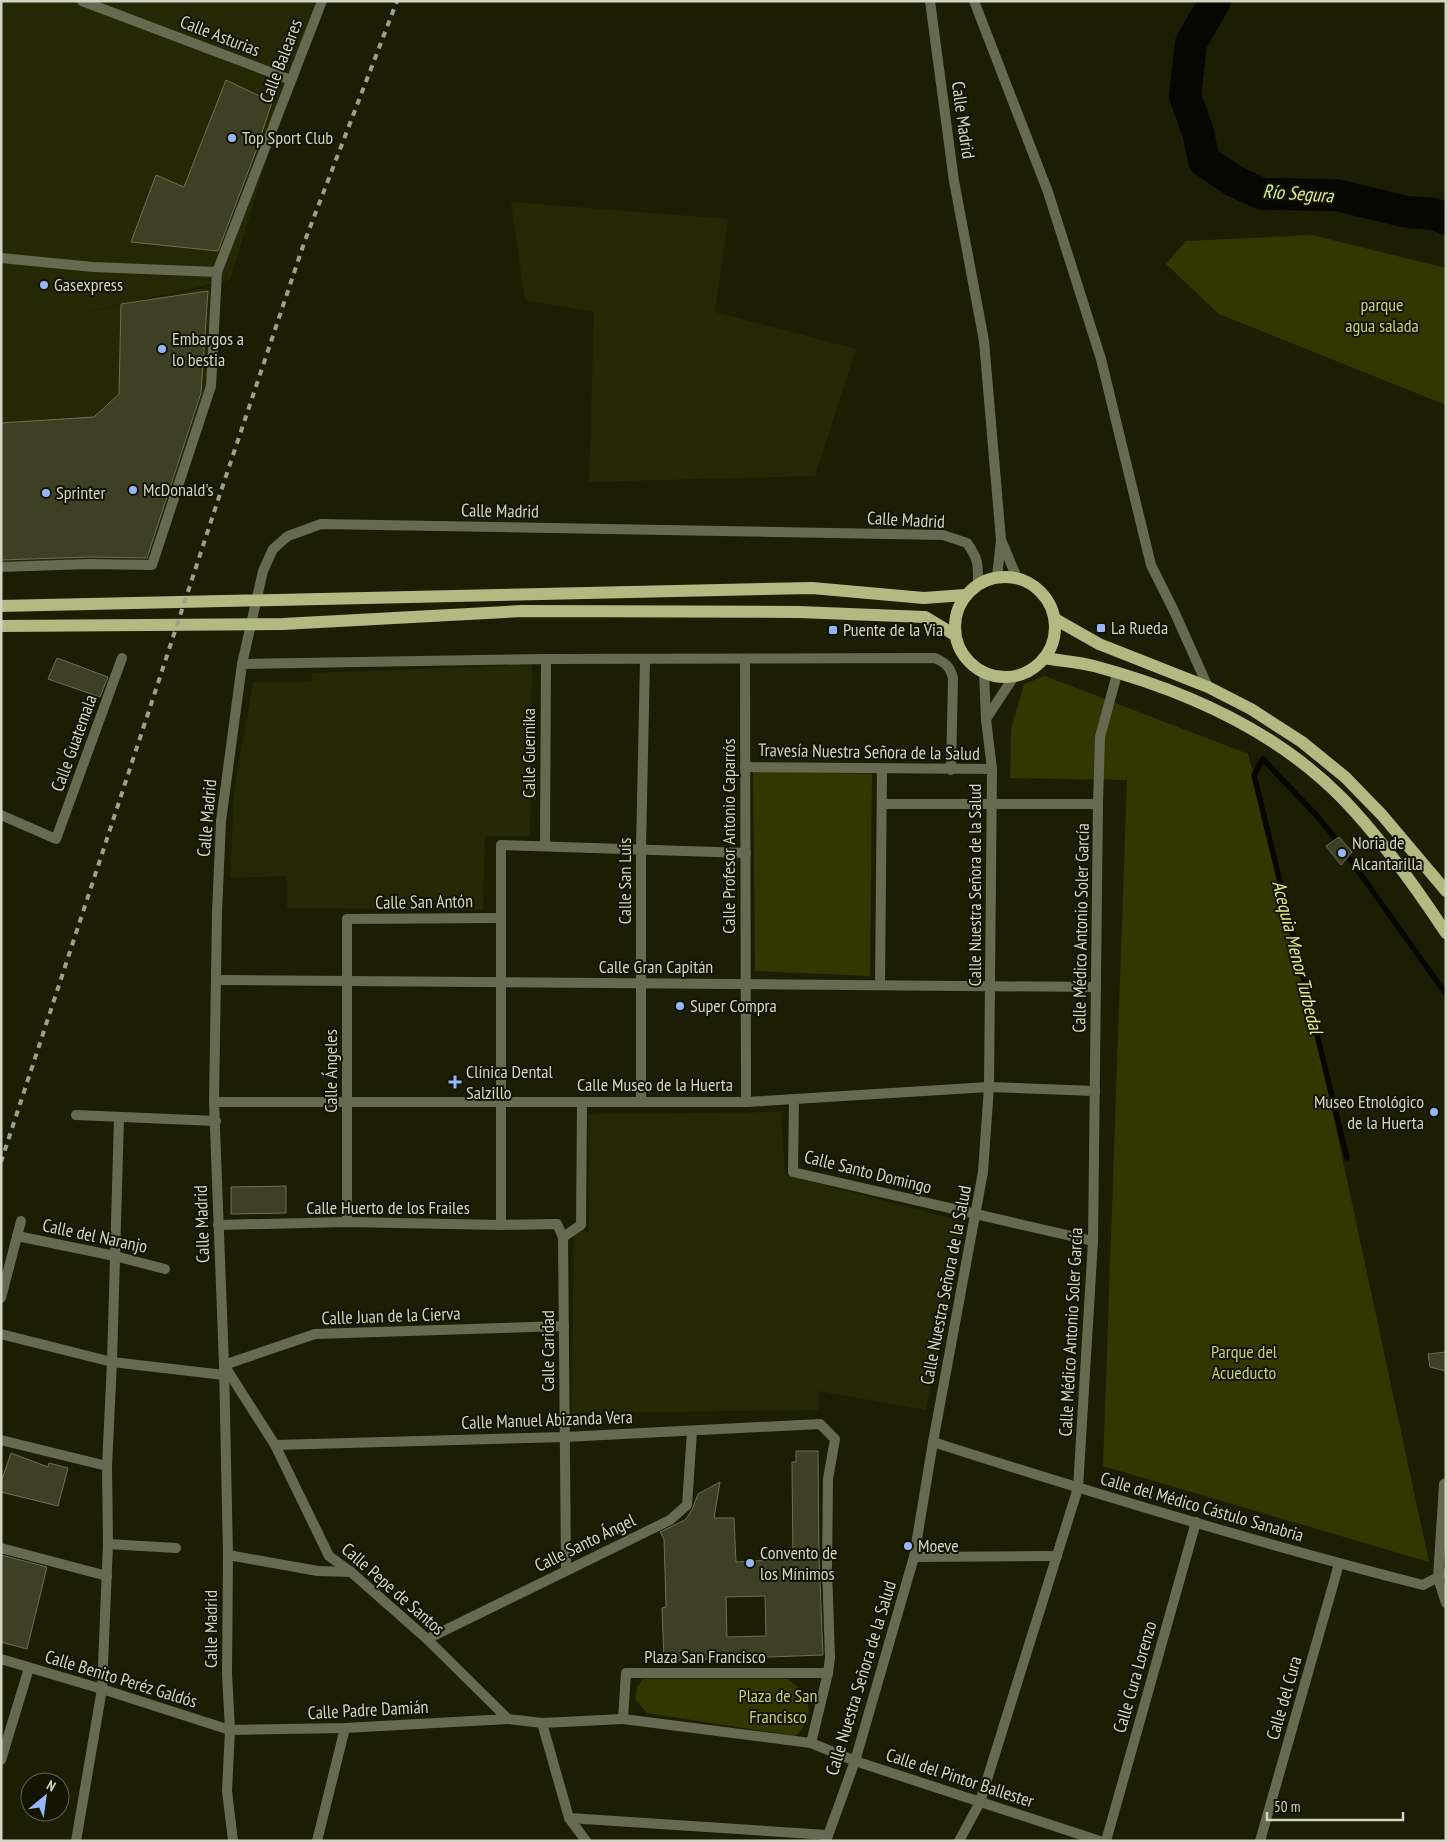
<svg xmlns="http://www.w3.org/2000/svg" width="1447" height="1842" font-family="'PT Sans Narrow',sans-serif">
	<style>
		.built { fill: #252804 }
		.green { fill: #323700 }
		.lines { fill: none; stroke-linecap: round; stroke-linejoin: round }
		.stream { stroke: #060700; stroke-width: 5.5 }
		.river { stroke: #060700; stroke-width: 32 }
		.building { fill: #3d4024; stroke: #6c7052; fill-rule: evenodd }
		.pedestrian { stroke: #666a50; stroke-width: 10 }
		.minor { stroke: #666a50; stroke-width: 10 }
		.primary { stroke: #b2ba82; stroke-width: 12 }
		.rail { stroke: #9da08c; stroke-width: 4; stroke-dasharray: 6 6; stroke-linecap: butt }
		.poi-dot { fill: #96b6fd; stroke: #131500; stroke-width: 2 }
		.labels { text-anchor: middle; stroke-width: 4; stroke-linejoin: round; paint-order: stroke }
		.street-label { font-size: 18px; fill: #d2d5c4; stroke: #131500 }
		.poi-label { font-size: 18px; fill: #d2d5c4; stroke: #131500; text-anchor: start }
		.park-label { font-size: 18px; fill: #c6d274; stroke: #131500 }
		.water-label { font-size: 19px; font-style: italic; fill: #e1ed8e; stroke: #131500 }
	</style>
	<rect width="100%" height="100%" fill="#1c1e03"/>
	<g class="built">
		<polygon points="1,1 315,1 230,280 70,316 216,285 207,400 152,565 1,564"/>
		<polygon points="511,202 728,219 715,312 856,349 815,476 589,482 594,312 525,300"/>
		<polygon points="532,665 530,836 485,836 483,910 287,908 286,876 230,878 234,792 253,682 311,682 312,673"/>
		<polygon points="781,1112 785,1175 966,1222 926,1410 819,1391 818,1410 571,1413 574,1232 589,1232 588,1114"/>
	</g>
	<g class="green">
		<polygon points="1312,235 1446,268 1446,405 1219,314 1166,264 1186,241"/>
		<polygon points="1045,676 1248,754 1285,891 1429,1562 1103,1466 1127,780 1010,778 1011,729 1024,684"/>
		<polygon points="753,771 872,774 870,976 755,971"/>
		<path d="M 643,1679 L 788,1679 C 803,1691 815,1704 805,1724 C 802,1729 801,1733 795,1736 L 647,1713 L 635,1699 L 637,1687 Z"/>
	</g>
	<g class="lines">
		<g class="stream">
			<polyline points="1208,1 1212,4"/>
			<polyline points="1347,1158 1254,775 1263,759 1317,816 1334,837 1446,994"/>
		</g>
		<polyline class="river" points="1215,1 1191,43 1185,96 1198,132 1204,161 1234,181 1262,194 1336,195 1407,212 1434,214 1446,219"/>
	</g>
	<g class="building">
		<polygon points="226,80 272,102 256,151 218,251 131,242 156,175 184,187"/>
		<polygon points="208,291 201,393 147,558 89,557 1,560 1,423 94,417 119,394 121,304"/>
		<polygon points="57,658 108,677 100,697 48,679"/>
		<polygon points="1339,837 1352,852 1341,865 1326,846"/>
		<polygon points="286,1186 286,1213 231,1214 231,1187"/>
		<polygon points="1446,1352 1446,1371 1430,1367 1428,1354"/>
		<path d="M 796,1451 L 818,1451 L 819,1558 L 823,1655 L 664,1661 L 662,1608 L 666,1607 L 664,1539 L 660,1532 L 685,1520 L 692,1510 L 698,1494 L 720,1482 L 714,1518 L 734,1518 L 736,1562 L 793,1559 L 792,1462 L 796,1462 ZM 765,1596 L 766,1636 L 727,1637 L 726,1597 Z"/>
		<polygon points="11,1453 48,1467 49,1463 68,1468 58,1506 1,1492 1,1482"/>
		<polygon points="1,1555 47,1567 27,1649 1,1642"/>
	</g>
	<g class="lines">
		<g class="pedestrian">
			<polyline points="1098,804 1100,737 1117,674"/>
			<polyline points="545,846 546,659"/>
			<polyline points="563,1237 581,1225 582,1102"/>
			<polyline points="1438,1578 1444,1484 1446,1483"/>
			<polyline points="1,1760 29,1668"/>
			<polyline points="569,1818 586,1841"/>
		</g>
		<g class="minor">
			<polyline points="82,1 291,80"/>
			<polyline points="930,1 954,181 984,341 1001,540 997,577"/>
			<polyline points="974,1 1048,192 1101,359 1151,565 1174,611 1208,687"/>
			<polyline points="1,258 93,267 217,272 211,386 152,565 89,564 1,567"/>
			<polyline points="217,272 322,1"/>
			<polyline points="1002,542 1017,578"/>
			<polyline points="745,660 746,1102"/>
			<path d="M 242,664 L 546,659 L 935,658 C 946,663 950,667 953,678 L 951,770"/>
			<polyline points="986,719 1013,678"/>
			<polyline points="745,767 992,769"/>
			<polyline points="882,804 1098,804 1093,1241 1078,1488 980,1802 959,1841"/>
			<polyline points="1,815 56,839 122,658"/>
			<polyline points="216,980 1096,987"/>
			<polyline points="880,985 882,769"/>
			<polyline points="794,1099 793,1172 1093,1241"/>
			<polyline points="214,1102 746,1102 989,1087 1095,1091"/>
			<polyline points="641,1102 641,849 645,660"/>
			<polyline points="76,1115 216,1121"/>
			<polyline points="347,1222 347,919 501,918"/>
			<polyline points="218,1225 347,1222 501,1225 557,1224 563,1237 566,1570"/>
			<polyline points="501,1225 501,845 746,853"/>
			<polyline points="17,1236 115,1256 165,1269"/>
			<polyline points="1,1298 21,1221"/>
			<polyline points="564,1326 315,1334 224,1365 275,1445 329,1556 351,1572 427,1639 508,1719 542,1723 623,1719"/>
			<polyline points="1,1334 112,1362 224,1375"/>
			<polyline points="1,1440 107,1466"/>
			<path d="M 933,1442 C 1095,1494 1258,1543 1423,1585 L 1446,1573"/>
			<polyline points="275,1445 565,1437 820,1424 835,1439 828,1479 827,1569 830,1658 828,1673 811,1743"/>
			<polyline points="108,1544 176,1548"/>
			<polyline points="1,1548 107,1576"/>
			<polyline points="228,1555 318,1571 351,1572"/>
			<polyline points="914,1557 1057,1556"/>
			<polyline points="1438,1578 1446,1603"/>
			<polyline points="427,1639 670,1520 687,1505 692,1431"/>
			<polyline points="1,1659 102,1689 230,1730 345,1728 508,1719"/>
			<polyline points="828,1673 626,1673 623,1719 811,1743 855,1761 1100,1841"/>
			<polyline points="542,1723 569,1818 828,1835"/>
			<polyline points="76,1841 102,1689 108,1544 107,1466 112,1362 119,1118"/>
			<path d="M 233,1841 L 227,1791 L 230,1730 L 227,1674 L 228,1555 L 224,1365 L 214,1102 L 217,913 L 221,821 L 242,664 L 263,571 L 273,549 L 288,536 L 321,524 L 943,535 L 967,543 C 979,560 978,564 978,584"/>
			<polyline points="317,1841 345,1728"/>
			<polyline points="826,1841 855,1761 914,1557 933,1442 983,1172 989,1087 992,769 986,719 984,673"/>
			<polyline points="1106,1841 1196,1522"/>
			<polyline points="1260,1841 1339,1564"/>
		</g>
		<g class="primary">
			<circle cx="1005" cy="627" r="50"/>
			<polyline points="1,606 812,588 924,598 965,595"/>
			<polyline points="1055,619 1099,644 1208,687 1251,709 1302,742 1345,777 1382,815 1446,891"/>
			<polyline points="1,626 283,624 522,611 799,612 925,617 955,635"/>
			<path d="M 1045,658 C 1061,661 1078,662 1094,666 C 1184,690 1276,731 1342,798 C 1381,838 1415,886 1446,933"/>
		</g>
		<polyline class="rail" points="1,1162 218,500 304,243 397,1"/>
	</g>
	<g class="poi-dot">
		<circle cx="232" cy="138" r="5"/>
		<circle cx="44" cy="285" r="5"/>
		<circle cx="162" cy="349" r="5"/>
		<circle cx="133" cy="490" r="5"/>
		<circle cx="46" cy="493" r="5"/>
		<rect x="1096" y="623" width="10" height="10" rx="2.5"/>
		<rect x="828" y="625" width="10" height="10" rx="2.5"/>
		<circle cx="1342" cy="853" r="5"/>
		<circle cx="680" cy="1006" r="5"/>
		<path d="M452.5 1074.5h5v5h5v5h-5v5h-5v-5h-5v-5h5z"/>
		<circle cx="1434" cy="1112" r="5"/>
		<circle cx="908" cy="1546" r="5"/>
		<circle cx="750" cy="1563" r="5"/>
	</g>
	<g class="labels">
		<g class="street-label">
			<text transform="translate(220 36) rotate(21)" y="6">Calle Asturias</text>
			<text transform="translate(281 61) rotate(-69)" y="6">Calle Baleares</text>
			<text transform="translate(963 120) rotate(82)" y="6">Calle Madrid</text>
			<text transform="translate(500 511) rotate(1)" y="6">Calle Madrid</text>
			<text transform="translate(906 520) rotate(3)" y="6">Calle Madrid</text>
			<text transform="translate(74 743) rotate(-70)" y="6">Calle Guatemala</text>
			<text transform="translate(869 752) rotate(1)" y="6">Travesía Nuestra Señora de la Salud</text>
			<text transform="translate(529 753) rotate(-90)" y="6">Calle Guernika</text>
			<text transform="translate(207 818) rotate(-85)" y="6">Calle Madrid</text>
			<text transform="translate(729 836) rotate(-90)" y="6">Calle Profesor Antonio Caparrós</text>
			<text transform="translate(625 881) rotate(-90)" y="6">Calle San Luis</text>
			<text transform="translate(975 885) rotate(-90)" y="6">Calle Nuestra Señora de la Salud</text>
			<text transform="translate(424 902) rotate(-1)" y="6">Calle San Antón</text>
			<text transform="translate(1081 928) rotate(-89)" y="6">Calle Médico Antonio Soler García</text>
			<text x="656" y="973">Calle Gran Capitán</text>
			<text transform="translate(331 1071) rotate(-90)" y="6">Calle Ángeles</text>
			<text x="655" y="1091">Calle Museo de la Huerta</text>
			<text transform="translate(868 1172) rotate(14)" y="6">Calle Santo Domingo</text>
			<text x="388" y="1214">Calle Huerto de los Frailes</text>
			<text transform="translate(202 1224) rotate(-92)" y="6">Calle Madrid</text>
			<text transform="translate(95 1236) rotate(12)" y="6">Calle del Naranjo</text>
			<text transform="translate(946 1285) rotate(-79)" y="6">Calle Nuestra Señora de la Salud</text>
			<text transform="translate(391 1316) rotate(-2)" y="6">Calle Juan de la Cierva</text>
			<text transform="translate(1071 1332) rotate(-87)" y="6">Calle Médico Antonio Soler García</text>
			<text transform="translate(548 1351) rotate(-90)" y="6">Calle Caridad</text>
			<text transform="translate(547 1420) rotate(-2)" y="6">Calle Manuel Abizanda Vera</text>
			<text transform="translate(1202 1507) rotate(16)" y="6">Calle del Médico Cástulo Sanabria</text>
			<text transform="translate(585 1543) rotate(-26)" y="6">Calle Santo Ángel</text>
			<text transform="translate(393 1589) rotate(41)" y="6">Calle Pepe de Santos</text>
			<text transform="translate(211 1629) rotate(-90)" y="6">Calle Madrid</text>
			<text x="705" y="1663">Plaza San Francisco</text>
			<text transform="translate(1135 1677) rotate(-74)" y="6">Calle Cura Lorenzo</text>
			<text transform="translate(861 1678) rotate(-73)" y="6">Calle Nuestra Señora de la Salud</text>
			<text transform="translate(121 1679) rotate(17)" y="6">Calle Benito Peréz Galdós</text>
			<text transform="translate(1284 1698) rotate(-74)" y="6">Calle del Cura</text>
			<text transform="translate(368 1710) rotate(-3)" y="6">Calle Padre Damián</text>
			<text transform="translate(960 1778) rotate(18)" y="6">Calle del Pintor Ballester</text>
		</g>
		<g class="poi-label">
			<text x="242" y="144">Top Sport Club</text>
			<text x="54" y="291">Gasexpress</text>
			<text x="172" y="345">Embargos a<tspan x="172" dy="21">lo bestia</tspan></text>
			<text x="143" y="496">McDonald's</text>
			<text x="56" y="499">Sprinter</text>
			<text x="1111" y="634">La Rueda</text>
			<text x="843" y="636">Puente de la Via</text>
			<text x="1352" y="849">Noria de<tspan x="1352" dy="21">Alcantarilla</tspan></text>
			<text x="690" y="1012">Super Compra</text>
			<text x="466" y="1078">Clínica Dental<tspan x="466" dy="21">Salzillo</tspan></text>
			<text x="1424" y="1108" text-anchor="end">Museo Etnológico<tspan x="1424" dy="21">de la Huerta</tspan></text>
			<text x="918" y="1552">Moeve</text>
			<text x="760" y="1559">Convento de<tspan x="760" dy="21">los Mínimos</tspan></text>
		</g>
		<g class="park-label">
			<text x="1382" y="311">parque<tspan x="1382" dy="21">agua salada</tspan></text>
			<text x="1244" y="1358">Parque del<tspan x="1244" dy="21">Acueducto</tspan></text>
			<text x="778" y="1702">Plaza de San<tspan x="778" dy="21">Francisco</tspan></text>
		</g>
		<g class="water-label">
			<text transform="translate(1298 193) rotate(4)" y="7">Río Segura</text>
			<text transform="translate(1298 957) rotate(76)" y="7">Acequia Menor Turbedal</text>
		</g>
	</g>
	<rect width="1447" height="1842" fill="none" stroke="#d2d5c4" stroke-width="5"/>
	<g transform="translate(45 1797) rotate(29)"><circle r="24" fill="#131500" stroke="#5f624e"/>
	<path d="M0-4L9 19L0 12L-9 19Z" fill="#96b6fd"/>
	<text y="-8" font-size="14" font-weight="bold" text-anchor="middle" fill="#d2d5c4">N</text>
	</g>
	<path d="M1267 1812v8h136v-8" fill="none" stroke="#d2d5c4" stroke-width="2.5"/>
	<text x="1274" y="1812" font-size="15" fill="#d2d5c4" stroke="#131500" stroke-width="4" paint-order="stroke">50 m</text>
</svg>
